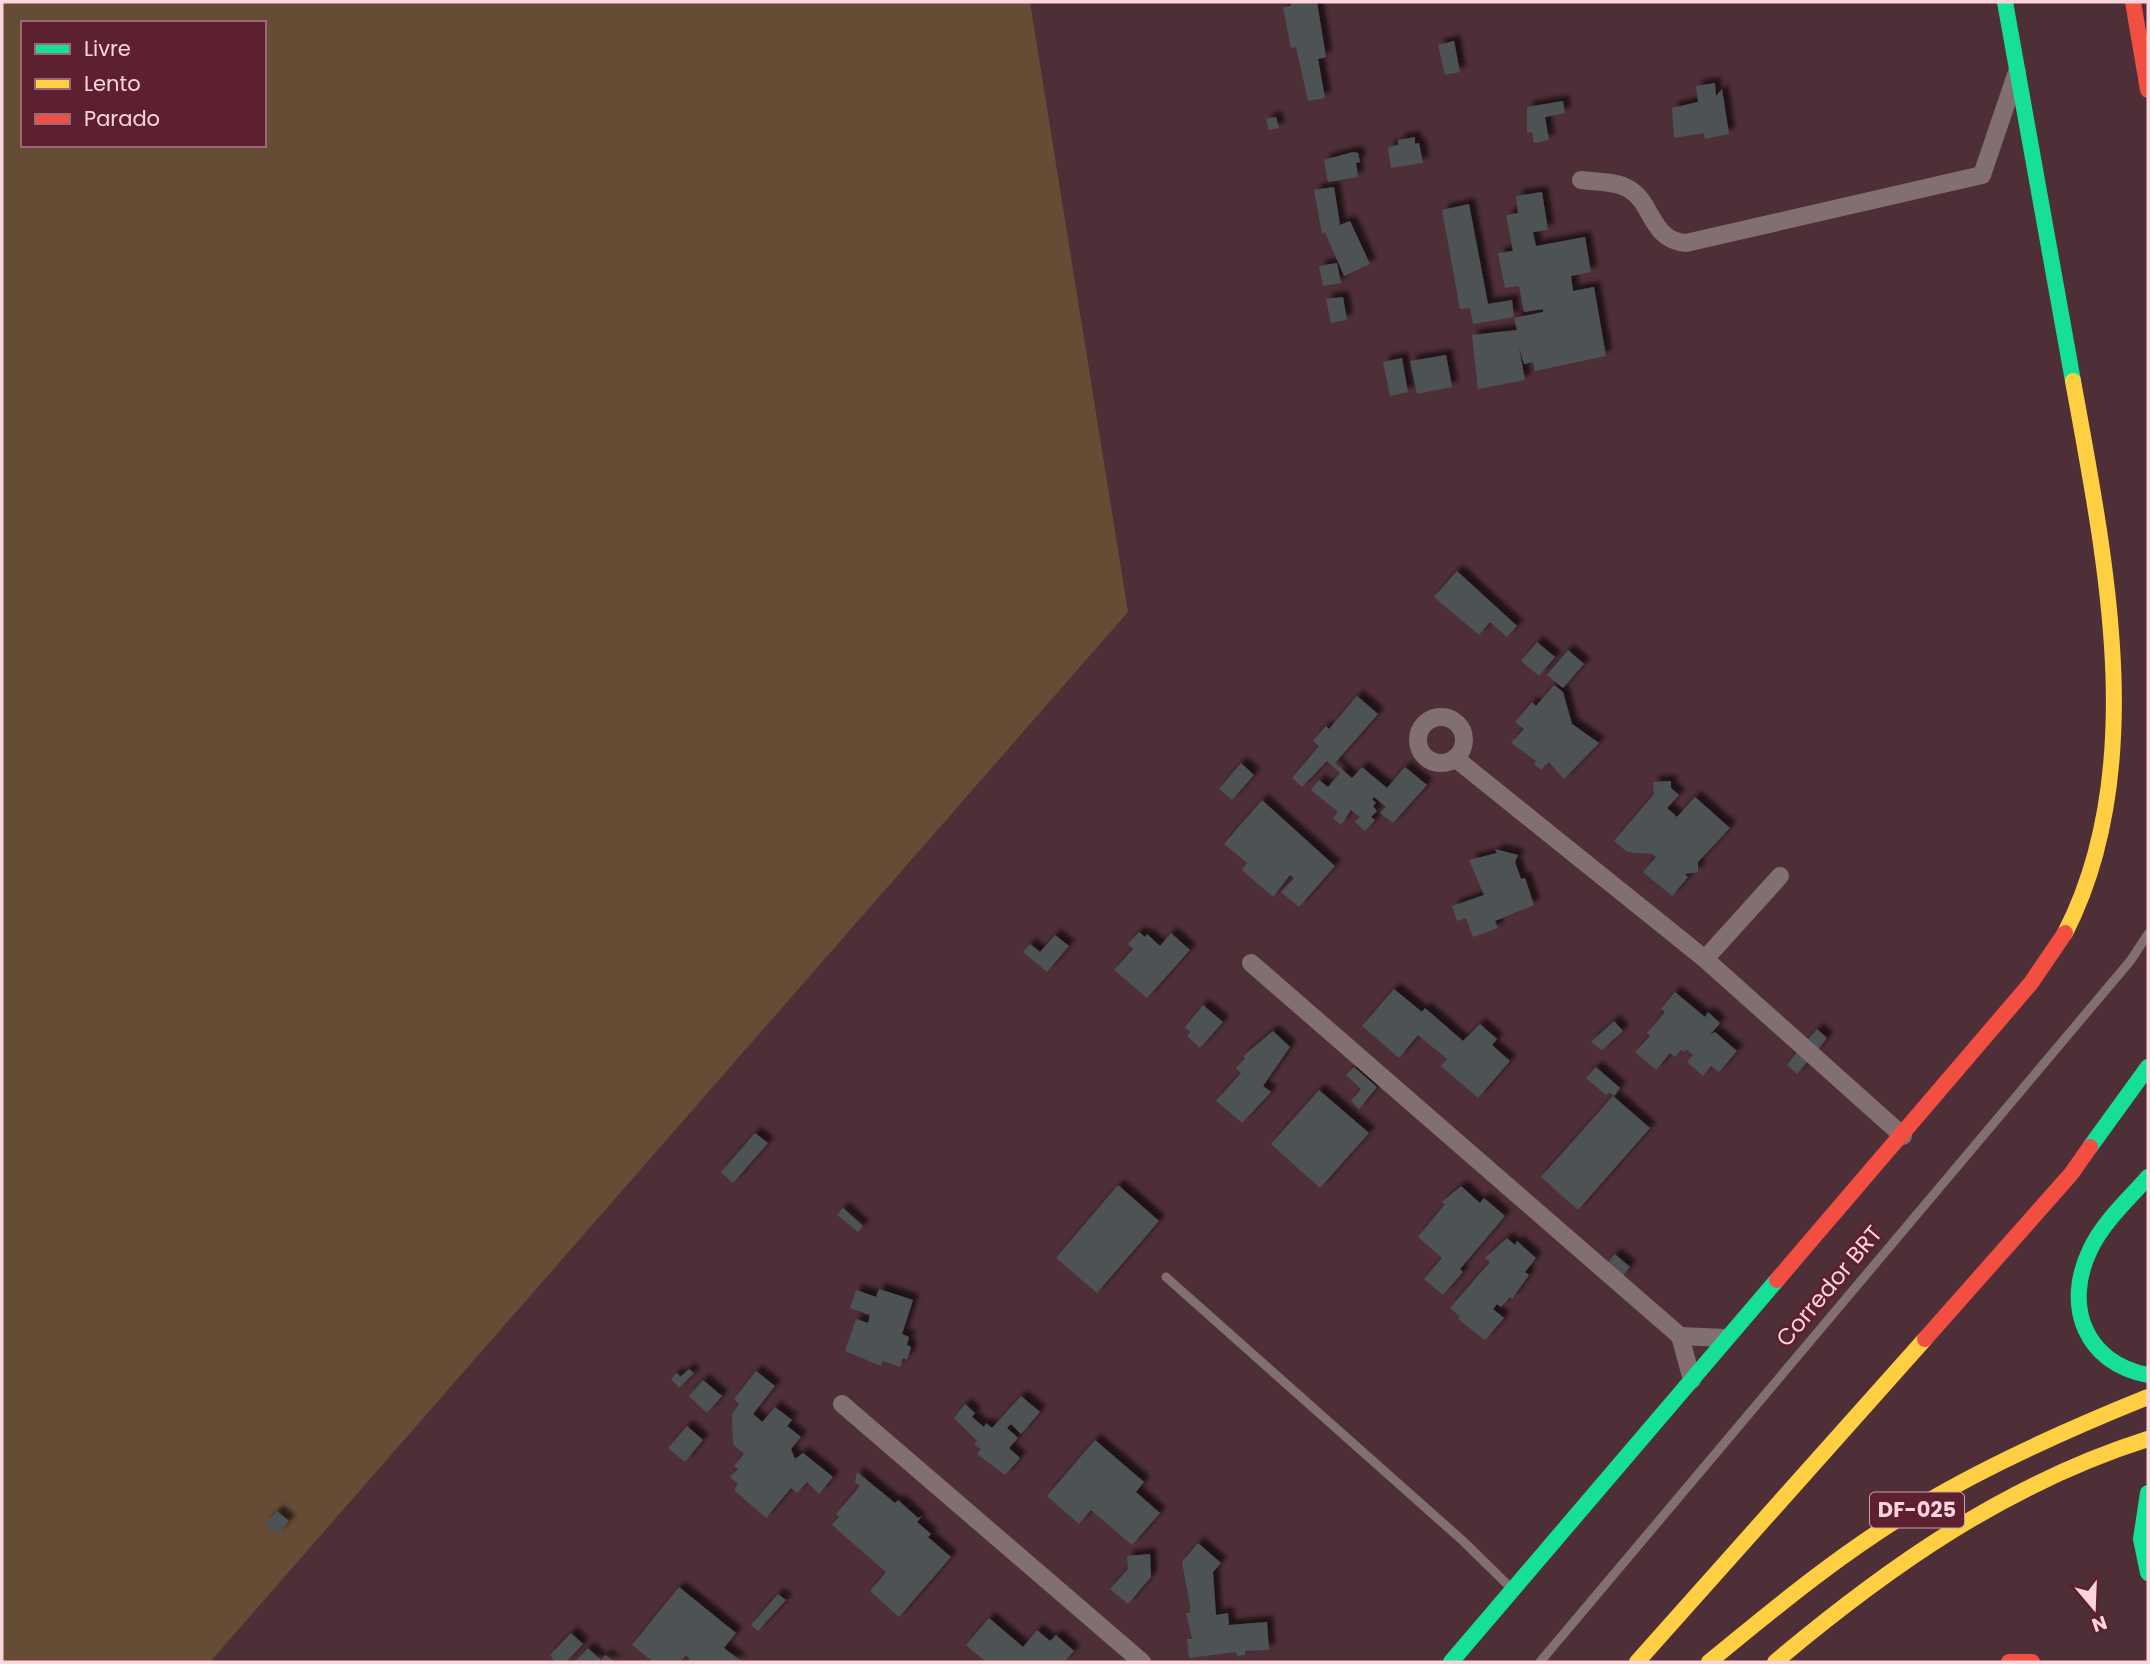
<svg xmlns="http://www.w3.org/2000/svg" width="2150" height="1664" font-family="Poppins,sans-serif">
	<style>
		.green { fill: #664b35; fill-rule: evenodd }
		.building { fill: #4e5254; filter: url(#shadow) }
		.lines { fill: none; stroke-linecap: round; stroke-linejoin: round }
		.lane { stroke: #826f72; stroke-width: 9 }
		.street { stroke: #826f72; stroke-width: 18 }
		.fast { stroke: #16e098; stroke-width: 16 }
		.slow { stroke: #ffcf43; stroke-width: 16 }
		.jam { stroke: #f24e42; stroke-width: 16 }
		.labels { text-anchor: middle; stroke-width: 6; stroke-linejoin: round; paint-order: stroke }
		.shield { fill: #5c2031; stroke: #cc9fa9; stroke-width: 2 }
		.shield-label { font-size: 21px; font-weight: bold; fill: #fcd5dc }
		.street-label { font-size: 23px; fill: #fcd5dc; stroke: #5c2031 }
	</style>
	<defs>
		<filter id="shadow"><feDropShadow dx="6" dy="-6" stdDeviation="2" flood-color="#0009"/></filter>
	</defs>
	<rect width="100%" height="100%" fill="#4e2e37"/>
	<path class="green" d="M 2,2 L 1030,2 L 1128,612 L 210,1662 L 2,1662 ZM 23,23 L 264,23 L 264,145 L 23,145 Z"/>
	<g class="building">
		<polygon points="1290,2 1317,2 1326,57 1318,59 1325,98 1308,101 1296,47 1291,48 1283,7 1291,6"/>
		<polygon points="1454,41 1460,72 1445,75 1438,45"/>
		<polygon points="1715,83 1716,96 1722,89 1729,134 1705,139 1704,133 1674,138 1672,108 1698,102 1696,86"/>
		<polygon points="1563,101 1565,113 1545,117 1549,140 1534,143 1532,132 1527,133 1527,107"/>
		<polygon points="1276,117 1279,128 1269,130 1266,119"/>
		<polygon points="1415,137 1415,144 1419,143 1423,163 1391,168 1388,147 1398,145 1398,140"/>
		<polygon points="1353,152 1358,153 1360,162 1356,163 1358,177 1328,182 1324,160"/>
		<polygon points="1334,187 1340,225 1350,221 1370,264 1344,276 1325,232 1322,234 1314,190"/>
		<polygon points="1542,192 1548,230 1533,232 1536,246 1585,237 1591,272 1571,276 1573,291 1594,287 1606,356 1535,371 1533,362 1524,364 1519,348 1525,380 1478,389 1472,335 1517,330 1514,318 1543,312 1543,309 1524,312 1519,286 1505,288 1498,253 1513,251 1506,215 1518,213 1516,196"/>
		<polygon points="1469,204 1488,304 1512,300 1514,317 1473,324 1470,308 1460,309 1442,210"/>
		<polygon points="1337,263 1341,283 1323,286 1319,266"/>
		<polygon points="1343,297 1347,320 1331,323 1326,299"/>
		<polygon points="1446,355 1452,387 1417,394 1410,361"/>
		<polygon points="1402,358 1408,392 1390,396 1383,362"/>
		<polygon points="1457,571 1517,626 1507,637 1490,622 1479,635 1434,597"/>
		<polygon points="1537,642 1555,657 1539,676 1521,661"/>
		<polygon points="1568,650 1584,664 1563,688 1547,675"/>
		<polygon points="1554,685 1563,692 1572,724 1599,743 1564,779 1549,762 1541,770 1534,764 1536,761 1511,743 1524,729 1515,722 1532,702 1536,706"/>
		<polygon points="1357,696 1378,714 1335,763 1352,778 1362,767 1387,788 1405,767 1427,785 1393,823 1380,813 1386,807 1374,797 1372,799 1376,803 1373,806 1377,811 1371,817 1375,820 1365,831 1355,822 1360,817 1351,810 1341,825 1333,818 1338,812 1311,790 1319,780 1328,787 1340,773 1327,761 1302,787 1292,778 1319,746 1313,741 1326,726 1329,729"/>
		<polygon points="1241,763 1254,775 1232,800 1219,789"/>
		<polygon points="1671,781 1671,788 1679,795 1667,808 1677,817 1695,797 1730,828 1698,862 1698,872 1685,874 1688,877 1672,896 1643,872 1656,857 1652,854 1627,852 1614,841 1654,794 1653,782"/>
		<polygon points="1262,800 1335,866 1299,907 1281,892 1294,878 1290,875 1273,897 1242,870 1247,863 1224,844"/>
		<polygon points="1495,849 1518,855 1515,862 1521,879 1525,878 1534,905 1495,921 1498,928 1473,937 1466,918 1457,921 1452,906 1484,895 1469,860 1497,853"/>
		<polygon points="1139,932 1145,937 1147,934 1160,946 1171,933 1190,950 1147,998 1114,970 1133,949 1128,944"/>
		<polygon points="1055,935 1069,946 1047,972 1023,952 1030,944 1040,952"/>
		<polygon points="1394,989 1422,1012 1425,1008 1463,1041 1480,1024 1497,1039 1492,1045 1510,1061 1478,1098 1441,1066 1447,1059 1418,1035 1399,1058 1362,1026"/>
		<polygon points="1675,992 1705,1017 1708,1012 1720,1023 1710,1035 1715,1032 1737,1051 1719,1072 1711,1066 1703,1076 1687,1062 1693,1055 1686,1049 1684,1052 1681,1050 1675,1057 1670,1053 1656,1070 1635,1052 1650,1036 1647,1033 1665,1012 1661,1009"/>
		<polygon points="1203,1005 1223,1022 1200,1048 1187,1036 1190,1032 1185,1027"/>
		<polygon points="1614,1021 1623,1031 1602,1050 1591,1042"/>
		<polygon points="1817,1029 1827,1038 1816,1052 1805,1043"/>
		<polygon points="1273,1031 1290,1047 1263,1086 1271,1092 1242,1123 1216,1101 1241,1073 1236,1068 1245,1058 1243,1056"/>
		<polygon points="1797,1052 1808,1061 1797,1074 1787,1065"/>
		<polygon points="1354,1067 1377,1087 1359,1109 1351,1101 1361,1089 1346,1075"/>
		<polygon points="1596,1067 1620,1088 1614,1096 1609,1092 1606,1095 1586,1078"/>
		<polygon points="1319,1090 1369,1133 1320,1188 1271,1144"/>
		<polygon points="1613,1096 1650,1128 1578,1210 1541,1177"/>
		<polygon points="755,1133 768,1143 733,1183 721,1172"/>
		<polygon points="1118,1185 1159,1221 1097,1293 1056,1258"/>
		<polygon points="1461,1186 1480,1203 1484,1198 1505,1216 1460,1269 1463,1272 1443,1295 1424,1279 1442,1258 1418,1237 1445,1204 1442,1202"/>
		<polygon points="843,1208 863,1226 858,1232 837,1215"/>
		<polygon points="1507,1238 1515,1245 1517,1241 1536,1258 1525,1272 1529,1275 1512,1299 1510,1297 1501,1307 1497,1304 1493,1309 1504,1318 1485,1340 1458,1319 1460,1317 1450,1308 1490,1262 1485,1258"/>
		<polygon points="1615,1254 1630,1267 1622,1277 1607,1264"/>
		<polygon points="879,1289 913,1300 902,1334 909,1337 907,1345 911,1347 907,1360 903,1358 900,1367 883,1361 881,1366 845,1351 856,1319 868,1323 870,1315 850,1308 856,1290 876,1297"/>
		<polygon points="689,1369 694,1373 679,1388 671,1379 677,1373 680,1377"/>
		<polygon points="756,1371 775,1386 753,1414 762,1422 775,1407 792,1420 787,1426 801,1437 791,1449 795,1459 803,1453 833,1477 819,1494 807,1482 797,1493 791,1488 766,1518 734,1490 738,1484 730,1477 738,1469 734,1466 744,1454 733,1444 732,1414 739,1404 734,1399"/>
		<polygon points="703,1380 722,1396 707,1413 689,1396"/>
		<polygon points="1021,1396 1040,1412 1021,1434 1011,1424 1007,1428 1018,1438 1009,1448 1020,1458 1005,1475 977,1454 981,1449 974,1444 977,1441 954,1418 965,1404 975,1413 972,1417 984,1427 986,1423 992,1428"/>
		<polygon points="687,1426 703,1440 685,1462 668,1448"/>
		<polygon points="1095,1440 1144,1482 1136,1492 1160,1513 1132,1545 1091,1510 1079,1524 1047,1496"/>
		<polygon points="857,1472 895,1503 898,1500 918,1518 922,1516 917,1522 931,1534 928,1537 951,1557 899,1617 870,1591 886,1572 832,1525 839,1517 836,1514 860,1486 855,1482"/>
		<polygon points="277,1511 289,1521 277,1534 265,1524"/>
		<polygon points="1198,1543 1221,1563 1213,1572 1216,1615 1228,1613 1229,1625 1267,1622 1269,1650 1245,1651 1245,1655 1237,1656 1236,1652 1189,1658 1187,1639 1192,1639 1186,1613 1190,1613 1190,1606 1182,1562"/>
		<polygon points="1150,1554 1151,1577 1128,1604 1110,1589 1128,1569 1127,1556"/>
		<polygon points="679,1587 736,1633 724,1648 742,1662 687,1662 690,1659 686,1655 680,1662 650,1662 651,1660 632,1645"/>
		<polygon points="778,1594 786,1600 758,1631 751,1625"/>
		<polygon points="989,1618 1023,1647 1037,1630 1050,1641 1056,1635 1074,1651 1064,1662 986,1662 966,1645"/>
		<polygon points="571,1633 583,1644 566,1662 555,1662 550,1655"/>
		<polygon points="588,1648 601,1660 605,1655 615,1662 575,1662"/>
	</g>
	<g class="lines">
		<g class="lane">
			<polyline points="1166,1277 1463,1541 1512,1589"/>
			<polyline points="1540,1662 2131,960 2148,934"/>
		</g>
		<g class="street">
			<path d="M 1581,180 C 1596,182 1616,181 1629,189 C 1654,204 1650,240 1686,243 L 1982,175 L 2017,72"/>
			<circle cx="1441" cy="740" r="23"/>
			<polyline points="1455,758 1705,959 1903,1136"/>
			<polyline points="1705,959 1780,876"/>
			<polyline points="1251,963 1680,1336 1692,1380"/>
			<polyline points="1680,1336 1725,1338"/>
			<polyline points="842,1404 1142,1662"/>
		</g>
		<g class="fast">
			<polyline points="2005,2 2073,381"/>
			<polyline points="2090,1147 2148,1067"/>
			<path d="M 2148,1177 C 2128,1200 2103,1222 2090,1250 C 2063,1306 2085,1363 2148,1375"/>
			<polyline points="2148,1493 2141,1539 2148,1573"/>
			<polyline points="1451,1662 1777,1280"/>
		</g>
		<g class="slow">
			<path d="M 2065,933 C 2150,768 2105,558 2073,381"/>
			<polyline points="1637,1662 1925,1339"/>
			<path d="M 1709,1662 C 1777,1606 1846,1549 1923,1504 C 1994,1462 2071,1428 2148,1397"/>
			<path d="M 1775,1662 C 1888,1567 2006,1484 2148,1439"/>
		</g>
		<g class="jam">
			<polyline points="2133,2 2148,90"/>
			<polyline points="1777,1280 2031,983 2065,933"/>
			<polyline points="1925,1339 2071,1174 2090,1147"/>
			<polyline points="2009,1662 2032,1662"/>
		</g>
	</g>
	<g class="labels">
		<rect class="shield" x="1870" y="1492.5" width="94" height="35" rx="5"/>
		<g class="shield-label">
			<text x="1917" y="1517">DF-025</text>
		</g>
		<g class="street-label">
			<text transform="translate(1829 1286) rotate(-50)" y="8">Corredor BRT</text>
		</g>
	</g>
	<rect width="2150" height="1664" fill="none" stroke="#fcd5dc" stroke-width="7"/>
	<rect x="21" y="21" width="245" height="126" fill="#5c2031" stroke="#9c6875" stroke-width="2"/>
	<rect x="35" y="44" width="35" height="10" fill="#16e098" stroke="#9c6875" stroke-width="2"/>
	<text x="84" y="56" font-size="21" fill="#fcd5dc">Livre</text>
	<rect x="35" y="79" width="35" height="10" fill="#ffcf43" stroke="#9c6875" stroke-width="2"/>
	<text x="84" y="91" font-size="21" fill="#fcd5dc">Lento</text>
	<rect x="35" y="114" width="35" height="10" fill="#f24e42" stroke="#9c6875" stroke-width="2"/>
	<text x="84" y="126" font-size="21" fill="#fcd5dc">Parado</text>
	<g transform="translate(2094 1608) rotate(161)" stroke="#5c2031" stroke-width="5" paint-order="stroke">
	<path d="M0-5L12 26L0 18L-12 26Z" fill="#fcd5dc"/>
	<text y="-10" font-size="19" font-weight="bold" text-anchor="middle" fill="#fcd5dc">N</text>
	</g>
</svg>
